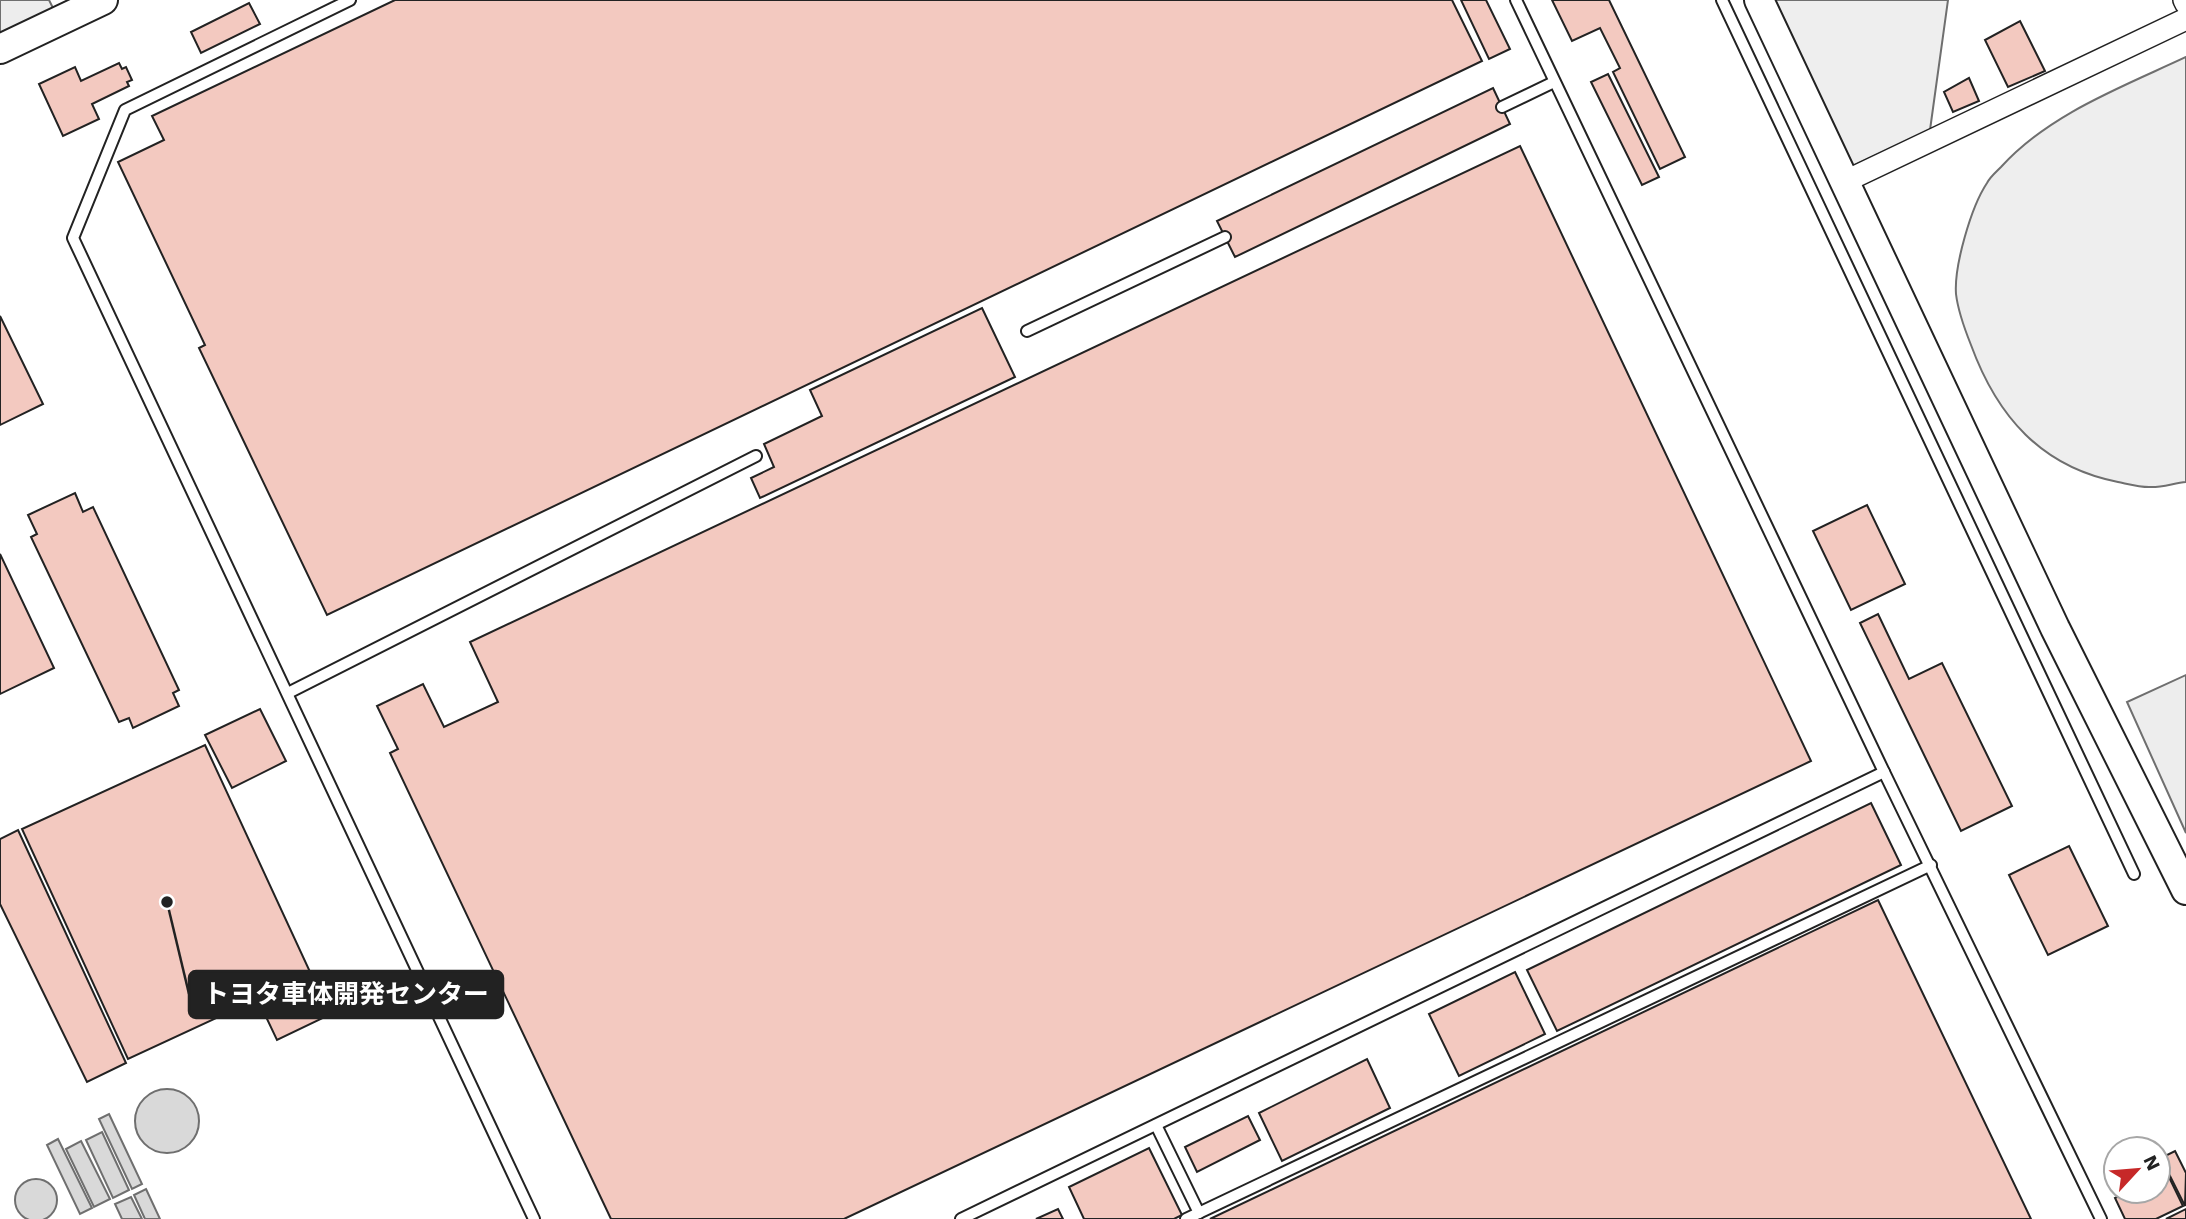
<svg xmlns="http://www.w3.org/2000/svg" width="2186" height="1219" font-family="'Work Sans','Noto Sans JP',sans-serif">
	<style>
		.green { fill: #eee; stroke: #6f6f6f; stroke-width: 2 }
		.parking { fill: #ededed; stroke: #6f6f6f; stroke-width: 2 }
		.water { fill: #d9d9d9; stroke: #6f6f6f; stroke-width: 2 }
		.building { fill: #f3c9c0; stroke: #222; stroke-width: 2 }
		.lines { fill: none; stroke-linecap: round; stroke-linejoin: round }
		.service-casing { stroke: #222; stroke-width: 14 }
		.minor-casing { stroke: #222; stroke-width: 24 }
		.tertiary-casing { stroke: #222; stroke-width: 32 }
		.service { stroke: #fff; stroke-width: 10 }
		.minor { stroke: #fff; stroke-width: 21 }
		.tertiary { stroke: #fff; stroke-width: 28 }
		.leader { fill: none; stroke: #222; stroke-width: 2.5 }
		.callout-dot { fill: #222; stroke: #fff; stroke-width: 2.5 }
		.callout { fill: #222; stroke: #222; stroke-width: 2.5 }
		.callout-label { font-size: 26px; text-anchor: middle; font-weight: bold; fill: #fff }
	</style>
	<rect width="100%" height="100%" fill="#fff"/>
	<g class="green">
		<polygon points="1775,0 1948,0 1930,130 1851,167"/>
		<path d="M 2186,57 L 2186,482 C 2174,483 2161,488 2149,487 C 2139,487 2128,484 2118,482 C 2041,467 1997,416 1971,345 C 1965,330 1958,311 1956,294 C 1954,266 1971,207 1987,183 C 1990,177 1996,172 2001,167 C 2049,114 2122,87 2186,57 Z"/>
	</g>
	<g class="parking">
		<polygon points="0,0 49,0 55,12 0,37"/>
		<polygon points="2186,675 2186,833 2127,702"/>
	</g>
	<g class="water">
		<circle cx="167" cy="1121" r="32"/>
		<polygon points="109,1114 142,1184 132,1189 99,1119"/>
		<polygon points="102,1132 129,1190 113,1198 86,1140"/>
		<polygon points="58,1139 92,1208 80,1214 47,1145"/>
		<polygon points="81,1141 110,1199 94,1207 66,1149"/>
		<circle cx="36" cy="1200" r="21"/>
		<polygon points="146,1189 160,1219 145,1219 134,1195"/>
		<polygon points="131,1197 142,1219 122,1219 115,1204"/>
	</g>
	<g class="building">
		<polygon points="395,0 1452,0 1482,61 327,615 199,348 205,345 118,162 164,140 152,116"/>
		<polygon points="1461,0 1486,0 1510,49 1489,59"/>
		<polygon points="1552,0 1609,0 1685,157 1660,169 1613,72 1620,68 1600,28 1572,41"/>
		<polygon points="249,3 260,24 201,53 191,32"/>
		<polygon points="2020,21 2045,71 2008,87 1985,40"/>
		<polygon points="119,63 122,69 126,67 132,80 127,82 129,86 92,104 99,119 63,136 39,84 75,67 81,81"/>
		<polygon points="1608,74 1659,177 1642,185 1591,82"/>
		<polygon points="1969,78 1979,101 1953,112 1944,92"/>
		<polygon points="1493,88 1510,124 1235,257 1217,221"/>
		<polygon points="1520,146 1811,761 844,1219 611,1219 390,753 398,749 377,706 423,684 444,727 498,702 470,642"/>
		<polygon points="982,308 1015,377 760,498 751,478 774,467 764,444 822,416 810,390"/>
		<polygon points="0,316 43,404 0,425"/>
		<polygon points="75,493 83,512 93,507 179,690 173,693 179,706 133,728 129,718 119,722 31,537 37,534 28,515"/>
		<polygon points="1867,505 1905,584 1851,610 1813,531"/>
		<polygon points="0,554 54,668 0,694"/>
		<polygon points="1878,614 1909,679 1942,663 2012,806 1961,831 1860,623"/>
		<polygon points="260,709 286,761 232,788 205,735"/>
		<polygon points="205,745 311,974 128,1059 22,829"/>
		<polygon points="1871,803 1901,865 1557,1031 1527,970"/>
		<polygon points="18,830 126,1063 87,1082 0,904 0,839"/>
		<polygon points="2069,846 2108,926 2048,955 2009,875"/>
		<polygon points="1878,900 2031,1219 1210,1219"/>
		<polygon points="1515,972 1545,1034 1459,1076 1429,1014"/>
		<polygon points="312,976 331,1014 277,1040 259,1002"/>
		<polygon points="1367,1059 1390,1108 1282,1161 1259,1113"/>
		<polygon points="1248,1116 1260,1140 1197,1172 1185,1147"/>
		<polygon points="1149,1148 1182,1215 1174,1219 1084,1219 1069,1187"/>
		<polygon points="2175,1151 2186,1173 2185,1206 2161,1158"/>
		<polygon points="2167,1173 2183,1206 2156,1219 2125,1219 2115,1198 2129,1191 2158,1191 2158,1177"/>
		<polygon points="1058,1209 1063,1219 1036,1219"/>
		<polygon points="2186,1209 2186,1219 2166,1219"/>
	</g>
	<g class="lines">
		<g class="service-casing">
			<g id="service">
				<polyline points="350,0 125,110 73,238 534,1219"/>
				<polyline points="1516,0 1884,772 2101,1219"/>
				<polyline points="1722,0 2134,874"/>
				<polyline points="1502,107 1554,82"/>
				<polyline points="1027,331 1225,237"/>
				<polyline points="288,693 756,456"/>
				<polyline points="1156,1125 1199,1213"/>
				<polyline points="961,1219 1884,772"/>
				<polyline points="1186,1219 1931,865"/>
			</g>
		</g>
		<g class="minor-casing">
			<g id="minor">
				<polyline points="2184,0 2186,4"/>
				<polyline points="1846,181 2186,19"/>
			</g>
		</g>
		<g class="tertiary-casing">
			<g id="tertiary">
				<polyline points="1759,0 2055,628 2186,890"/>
				<polyline points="0,49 103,0"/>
			</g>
		</g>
		<use href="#service" class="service"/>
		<use href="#minor" class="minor"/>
		<use href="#tertiary" class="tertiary"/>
	</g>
	<path class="leader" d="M167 902L189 994"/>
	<circle class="callout-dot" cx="167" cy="902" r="7"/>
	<rect class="callout" x="189" y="971" width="314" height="47" rx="7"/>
	<g class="callout-label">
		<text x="346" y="1003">トヨタ車体開発センター</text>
	</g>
	<g transform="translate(2137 1170) rotate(64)"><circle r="33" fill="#ffffff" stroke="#a7a7a7" stroke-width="2"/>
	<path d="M0-5L12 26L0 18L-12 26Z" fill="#c62828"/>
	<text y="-10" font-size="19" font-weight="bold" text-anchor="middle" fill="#222222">N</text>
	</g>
</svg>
